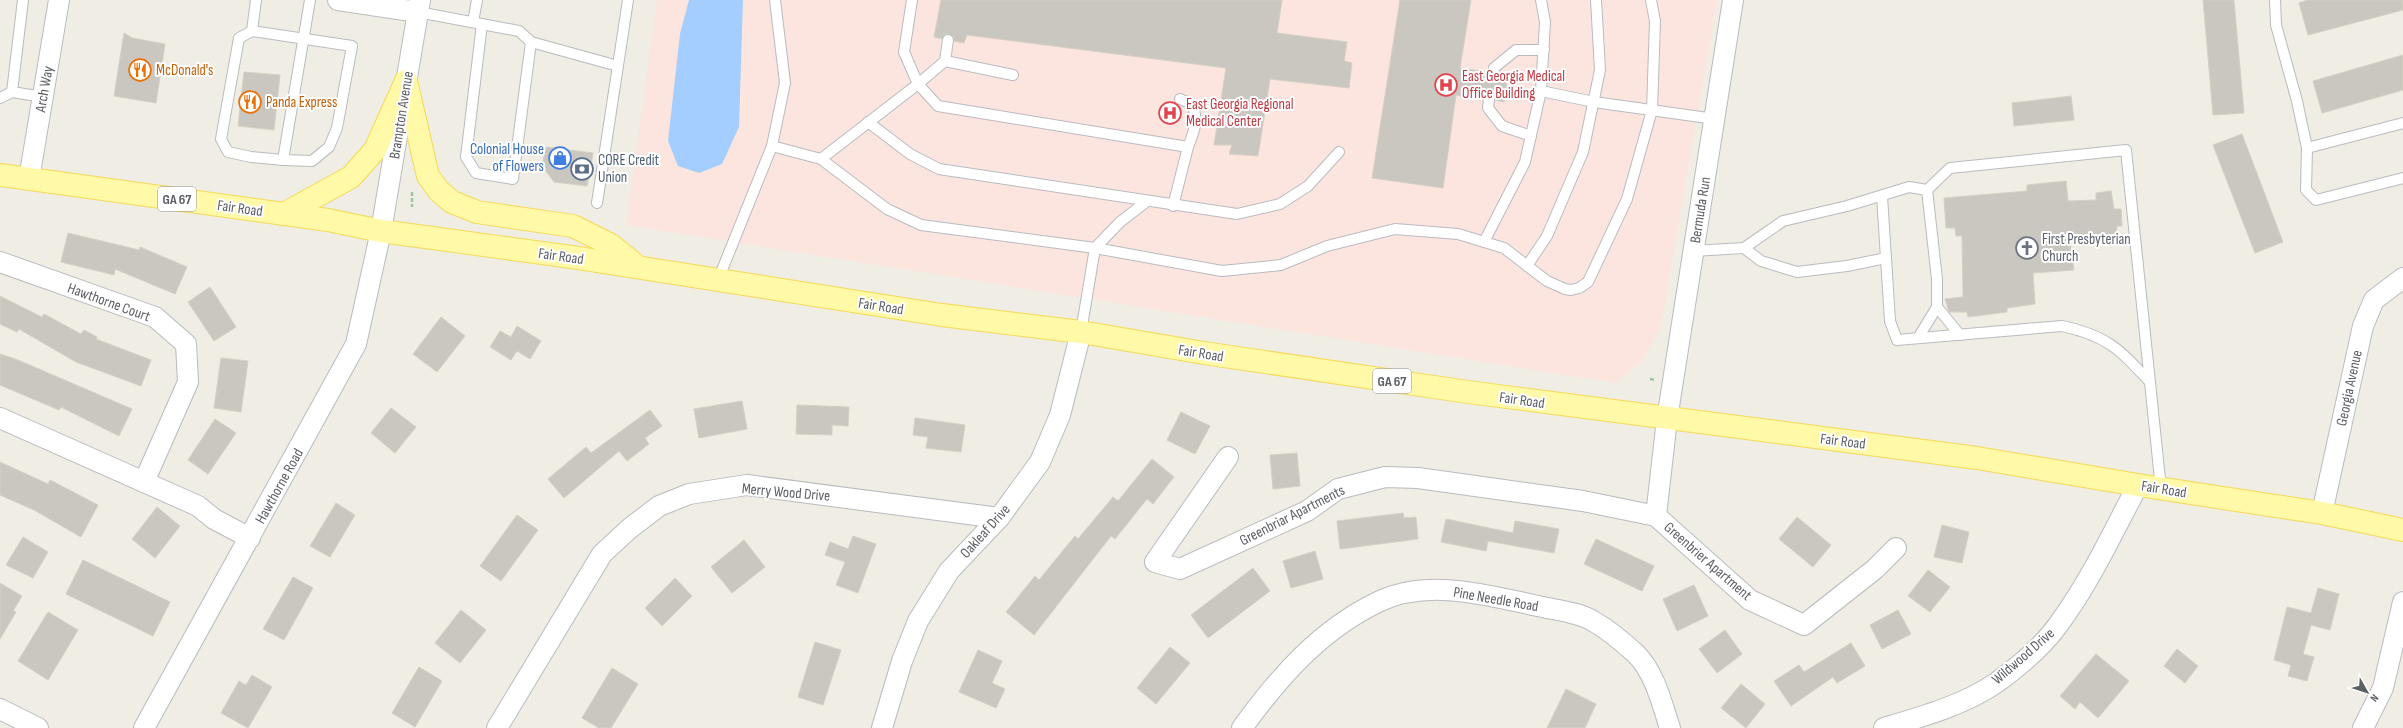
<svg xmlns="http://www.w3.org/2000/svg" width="2403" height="728" font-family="'Sofia Sans Condensed',sans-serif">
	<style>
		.medical { fill: #fce5df }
		.water { fill: #a3ceff }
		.building { fill: #cac7c1; stroke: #d4d0c2 }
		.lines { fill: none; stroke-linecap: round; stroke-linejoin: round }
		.service-casing { stroke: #b9bbc0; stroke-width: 12 }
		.minor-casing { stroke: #b9bbc0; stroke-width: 22 }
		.primary-casing { stroke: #f6d955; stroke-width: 24 }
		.path { stroke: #97c6a9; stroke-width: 2.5; stroke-dasharray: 4 2; stroke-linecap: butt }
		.service { stroke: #fff; stroke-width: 10 }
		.minor { stroke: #fff; stroke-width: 20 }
		.primary { stroke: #fff9a8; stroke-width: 22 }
		.labels { text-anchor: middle; stroke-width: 4; stroke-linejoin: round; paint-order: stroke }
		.shield { fill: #fff; stroke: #8d8f93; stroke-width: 1 }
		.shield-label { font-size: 14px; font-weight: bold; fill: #5c5f65 }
		.food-label { font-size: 15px; fill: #c56008; stroke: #fff; text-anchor: start }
		.health-label { font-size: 15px; fill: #be3a42; stroke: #fff; text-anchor: start }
		.street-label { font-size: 15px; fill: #5c5f65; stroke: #fff }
		.shop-label { font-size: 15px; fill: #366cbe; stroke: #fff; text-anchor: end }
		.service-label { font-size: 15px; fill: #4e5e75; stroke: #fff; text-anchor: start }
		.worship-label { font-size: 15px; fill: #5b616d; stroke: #fff; text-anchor: start }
	</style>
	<rect width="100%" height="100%" fill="#efede4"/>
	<polygon class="medical" points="657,0 1717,0 1660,330 1641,362 1615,383 626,225"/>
	<polygon class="water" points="689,0 743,0 739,127 722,164 699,173 678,166 668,141 680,34"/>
	<g class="building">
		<polygon points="941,0 1282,0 1277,33 1347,42 1344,61 1352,63 1349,88 1270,79 1258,156 1229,154 1232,145 1214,145 1226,68 967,35 964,43 954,41 954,37 949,34 945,34 942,39 934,37"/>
		<polygon points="1400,0 1471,0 1460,68 1487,72 1488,78 1492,79 1498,78 1499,74 1508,76 1504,102 1495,100 1495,96 1490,93 1486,93 1483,99 1456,95 1443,188 1372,178"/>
		<polygon points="2203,0 2234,0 2244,113 2213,115"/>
		<polygon points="2308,0 2403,0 2403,10 2308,35 2299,3"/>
		<polygon points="124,33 132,38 165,44 156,103 114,96"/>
		<polygon points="2403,55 2403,90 2322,113 2313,81"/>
		<polygon points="244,72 280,75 274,130 238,126"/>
		<polygon points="2071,96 2074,120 2014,126 2012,103"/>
		<polygon points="2242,134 2283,242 2255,253 2213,145"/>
		<polygon points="546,147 593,153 587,186 554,182 542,166"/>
		<polygon points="2066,181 2068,201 2096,200 2096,193 2111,191 2114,209 2121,209 2122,226 2117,226 2116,238 2070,242 2074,270 2033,273 2035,304 2007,308 2007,312 1968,317 1967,312 1949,312 1945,299 1963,297 1962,236 1956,236 1955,228 1946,228 1944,198 2027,191 2027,185"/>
		<polygon points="68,233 139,250 140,247 187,267 175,294 115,269 114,275 61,262"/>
		<polygon points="210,287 236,327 214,341 188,302"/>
		<polygon points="0,296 42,317 44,314 81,334 84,330 97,337 96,339 151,360 141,386 76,362 19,329 17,332 0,324"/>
		<polygon points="441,317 465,336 437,372 413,354"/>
		<polygon points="517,326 541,341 530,359 517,351 511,360 490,347 500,331 511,337"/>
		<polygon points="0,354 18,360 132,409 119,436 61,407 59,410 0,385"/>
		<polygon points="221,358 248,361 241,412 214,408"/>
		<polygon points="742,401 747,429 699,438 694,409"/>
		<polygon points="797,405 849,407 848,426 832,425 832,435 796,434"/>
		<polygon points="391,408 416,427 395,453 371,433"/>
		<polygon points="650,410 662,426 645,438 649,444 627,461 619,451 564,498 548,479 586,447 591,453"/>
		<polygon points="1181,412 1210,426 1195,454 1167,440"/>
		<polygon points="915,418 965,425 961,452 926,448 928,437 913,435"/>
		<polygon points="215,419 236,433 208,474 188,460"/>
		<polygon points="1297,453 1300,486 1273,489 1270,455"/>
		<polygon points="1152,459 1174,477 1153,504 1147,499 1115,539 1111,536 1034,635 1006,612 1035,576 1039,580 1075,536 1078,539 1113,497 1118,501"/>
		<polygon points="0,462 48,484 50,480 98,505 81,537 34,510 0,495"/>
		<polygon points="336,503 355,515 330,557 310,546"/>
		<polygon points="157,507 180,526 155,558 132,539"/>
		<polygon points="1403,513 1404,518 1416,517 1418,539 1340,549 1337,521"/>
		<polygon points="517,515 538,530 501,581 480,566"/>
		<polygon points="1797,517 1831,545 1813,567 1779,539"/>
		<polygon points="1446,519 1513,533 1515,521 1559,529 1554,553 1488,541 1486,551 1441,542"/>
		<polygon points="1942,525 1969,532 1962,563 1934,557"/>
		<polygon points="853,536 876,544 858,593 836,585 845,562 825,555 830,542 848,549"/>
		<polygon points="23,537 48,552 33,578 6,565"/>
		<polygon points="1596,539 1654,566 1642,591 1584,564"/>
		<polygon points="744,540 765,567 732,593 711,567"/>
		<polygon points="1315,551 1323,579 1291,588 1283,561"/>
		<polygon points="83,560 170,602 153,636 66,594"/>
		<polygon points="1253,568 1270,591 1208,638 1191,615"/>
		<polygon points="1928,570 1950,587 1930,612 1908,596"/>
		<polygon points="293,577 313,588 284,640 263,629"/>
		<polygon points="675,578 692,596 662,626 645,608"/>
		<polygon points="0,583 22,596 13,611 16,612 0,639"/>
		<polygon points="1694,585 1708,616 1677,631 1663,599"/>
		<polygon points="2318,588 2339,594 2330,630 2311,625 2303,654 2314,657 2307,681 2288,676 2291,665 2274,660 2287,607 2311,613"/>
		<polygon points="461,610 486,630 460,663 435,643"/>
		<polygon points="1898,610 1911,634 1882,649 1870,625"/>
		<polygon points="48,612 78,630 48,680 18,661"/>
		<polygon points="1725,630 1742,654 1717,673 1699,649"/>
		<polygon points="815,642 841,650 823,705 798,697"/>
		<polygon points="1851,643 1865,666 1837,683 1833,677 1791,706 1774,681 1799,665 1804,672"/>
		<polygon points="1170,647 1190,663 1156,704 1137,688"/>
		<polygon points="2177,649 2198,666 2185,683 2164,666"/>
		<polygon points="978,650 1002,661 992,683 1005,689 996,708 959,692"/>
		<polygon points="2096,654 2129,681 2098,718 2080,702 2075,709 2060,696"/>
		<polygon points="419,667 442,681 415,727 392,713"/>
		<polygon points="612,668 638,684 611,728 599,728 582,718"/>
		<polygon points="252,675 272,687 248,728 221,713 239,681 246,685"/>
		<polygon points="1741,684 1765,704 1746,728 1721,708"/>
		<polygon points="1566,689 1596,704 1585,728 1547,728"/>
	</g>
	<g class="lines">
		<g class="service-casing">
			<g id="service">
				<polyline points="23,0 12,92 43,97"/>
				<polyline points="256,0 252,31 352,46 337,128 329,147 312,161 283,160 310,0"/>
				<polyline points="1541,0 1545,22 1541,91"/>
				<polyline points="2275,0 2276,25 2297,101 2307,148 2403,123"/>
				<polyline points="418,12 519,31 531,42 618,66"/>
				<polyline points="473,22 477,0"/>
				<polyline points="482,24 466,157 476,173 513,179 531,42"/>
				<polyline points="252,31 239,38 221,139 228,152 251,157 283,160"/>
				<polyline points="945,61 948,40"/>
				<polyline points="1493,73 1494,68 1516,50 1544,50"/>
				<polyline points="1013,75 945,61 918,84 938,106 1188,147 1173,206"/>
				<polyline points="0,98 12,92"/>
				<path d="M 1180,99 L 1192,104 C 1199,120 1194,132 1188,147"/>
				<polyline points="1489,99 1488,108 1502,126 1531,136"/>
				<polyline points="868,122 910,154 939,169 1237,214 1280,204 1308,186 1339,152"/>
				<polyline points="772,146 821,159 887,209 921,225 1095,248 1081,332"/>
				<polyline points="2307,148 2306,190 2316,200 2403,178"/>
				<polyline points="821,159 918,84 904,52 912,0"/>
				<path d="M 1882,196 L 1890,321 L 1897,340 L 2062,326 C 2108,336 2119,349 2150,382"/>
				<polyline points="1146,202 1120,222 1095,248 1222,271 1281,265 1327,246 1395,229 1458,234 1504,248 1547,281 1565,289 1571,290 1579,288 1588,282 1627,199 1652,110 1655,21 1651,0"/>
				<polyline points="597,203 628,0"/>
				<polyline points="1484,242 1525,162 1541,91 1594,102 1715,119"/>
				<polyline points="1744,248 1761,261 1797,272 1847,266 1886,258"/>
				<polyline points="1693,251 1744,248 1783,221 1847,206 1909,187 1927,190 1950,168 2126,150 2161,489"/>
				<polyline points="1527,266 1547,236 1583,152 1600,70 1596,0"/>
				<polyline points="718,280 772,146 785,83 775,0"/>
				<polyline points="1937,307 1960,335"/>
				<polyline points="1918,338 1937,307 1937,279 1927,190"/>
			</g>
		</g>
		<g class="minor-casing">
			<g id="minor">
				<polyline points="338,0 418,12"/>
				<polyline points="29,179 59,0"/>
				<polyline points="0,262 155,317 186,344 188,382 144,482"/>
				<polyline points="0,418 198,506 214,519 250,538"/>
				<polyline points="1228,457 1155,562 1180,569 1307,511 1338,489 1385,477 1418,478 1583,501 1656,516"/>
				<polyline points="2322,513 2363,326 2374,300 2403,278"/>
				<polyline points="1656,516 1667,419 1733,0"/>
				<polyline points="1656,516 1750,600 1804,625 1875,569 1896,548"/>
				<polyline points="0,709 38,728"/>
				<polyline points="144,728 356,344 381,231 420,0"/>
				<polyline points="497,728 602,554 629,529 659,506 689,494 747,485 999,518"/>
				<polyline points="882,728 902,661 918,621 949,571 999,518 1040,462 1060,415 1081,332"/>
				<path d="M 1242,728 C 1279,677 1320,630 1378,602 C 1428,578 1486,595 1538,606 C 1555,610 1578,612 1593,621 C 1609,630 1623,642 1636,654 C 1655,673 1662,704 1670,728"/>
				<path d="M 1884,728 C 1921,717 1964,705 1996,683 C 2018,667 2043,646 2058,625 C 2090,582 2113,532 2138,485"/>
				<polyline points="2363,728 2383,688 2403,602"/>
			</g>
		</g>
		<g class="primary-casing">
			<g id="primary">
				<polyline points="406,81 428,176 439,191 452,202 477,212 573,226 611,245 638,267"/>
				<polyline points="0,175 328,220 381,231 572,257 942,315 1081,332 1204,353 1468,392 1977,458 2138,485 2322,513 2403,530"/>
				<polyline points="284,214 351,177 375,150 406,81"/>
			</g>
		</g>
		<g class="path">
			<polyline points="412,192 412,207"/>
			<polyline points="1650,379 1656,380"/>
		</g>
		<use href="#service" class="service"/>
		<use href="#minor" class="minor"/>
		<use href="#primary" class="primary"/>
	</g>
	<defs>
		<g id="restaurant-ring" transform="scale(1.15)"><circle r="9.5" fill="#fff" stroke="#e8710a" stroke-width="1.5"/><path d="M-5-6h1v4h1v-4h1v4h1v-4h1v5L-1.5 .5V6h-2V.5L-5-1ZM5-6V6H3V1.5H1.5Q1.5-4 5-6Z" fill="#e8710a"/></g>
		<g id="hospital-ring" transform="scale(1.15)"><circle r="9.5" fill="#fff" stroke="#e0444e" stroke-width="1.5"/><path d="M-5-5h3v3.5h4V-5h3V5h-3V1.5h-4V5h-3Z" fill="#e0444e"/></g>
		<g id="shop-ring" transform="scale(1.15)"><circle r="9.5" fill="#fff" stroke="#3f7fe0" stroke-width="1.5"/><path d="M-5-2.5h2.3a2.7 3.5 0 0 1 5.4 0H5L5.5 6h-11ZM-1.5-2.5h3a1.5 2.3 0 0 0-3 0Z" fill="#3f7fe0"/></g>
		<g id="bank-ring" transform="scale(1.15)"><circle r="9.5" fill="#fff" stroke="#5c6f8a" stroke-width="1.5"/><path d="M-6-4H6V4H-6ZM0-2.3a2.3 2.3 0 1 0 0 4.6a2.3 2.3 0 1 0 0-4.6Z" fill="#5c6f8a"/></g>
		<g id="church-ring" transform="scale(1.15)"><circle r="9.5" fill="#fff" stroke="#6b7280" stroke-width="1.5"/><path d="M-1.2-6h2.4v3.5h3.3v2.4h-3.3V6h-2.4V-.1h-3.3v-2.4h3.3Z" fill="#6b7280"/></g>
	</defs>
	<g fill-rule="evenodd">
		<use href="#restaurant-ring" x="140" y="70"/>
		<use href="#hospital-ring" x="1446" y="85"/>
		<use href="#restaurant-ring" x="250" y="102"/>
		<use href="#hospital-ring" x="1170" y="113"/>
		<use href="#shop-ring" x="560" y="158"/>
		<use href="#bank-ring" x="582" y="169"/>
		<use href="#church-ring" x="2027" y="248"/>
	</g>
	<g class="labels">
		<g class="shield">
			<rect x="158" y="187" width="38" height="24" rx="3"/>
			<rect x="1373" y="369" width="38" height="24" rx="3"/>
		</g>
		<g class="shield-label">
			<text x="177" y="204">GA 67</text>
			<text x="1392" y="386">GA 67</text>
		</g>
		<g class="food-label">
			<text x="156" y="75">McDonald's</text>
			<text x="266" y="107">Panda Express</text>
		</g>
		<g class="health-label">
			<text x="1462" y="81">East Georgia Medical<tspan x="1462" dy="17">Office Building</tspan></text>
			<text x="1186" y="109">East Georgia Regional<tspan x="1186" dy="17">Medical Center</tspan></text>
		</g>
		<g class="street-label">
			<text transform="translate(44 89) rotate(-80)" y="5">Arch Way</text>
			<text transform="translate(401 115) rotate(-81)" y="5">Brampton Avenue</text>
			<text transform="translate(240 208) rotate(8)" y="5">Fair Road</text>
			<text transform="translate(1700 210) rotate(-81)" y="5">Bermuda Run</text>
			<text transform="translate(561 256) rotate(8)" y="5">Fair Road</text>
			<text transform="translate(109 302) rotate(20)" y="5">Hawthorne Court</text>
			<text transform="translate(881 306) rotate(9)" y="5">Fair Road</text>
			<text transform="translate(1201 353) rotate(9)" y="5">Fair Road</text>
			<text transform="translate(2349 388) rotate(-78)" y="5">Georgia Avenue</text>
			<text transform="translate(1522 400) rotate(8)" y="5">Fair Road</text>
			<text transform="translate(1843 441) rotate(7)" y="5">Fair Road</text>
			<text transform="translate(279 486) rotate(-61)" y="5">Hawthorne Road</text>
			<text transform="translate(2164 489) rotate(9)" y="5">Fair Road</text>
			<text transform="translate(786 492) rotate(5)" y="5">Merry Wood Drive</text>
			<text transform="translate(1292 515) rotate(-27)" y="5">Greenbriar Apartments</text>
			<text transform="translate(985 531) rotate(-48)" y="5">Oakleaf Drive</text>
			<text transform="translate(1708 561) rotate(41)" y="5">Greenbrier Apartment</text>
			<text transform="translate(1496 599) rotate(10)" y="5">Pine Needle Road</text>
			<text transform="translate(2023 656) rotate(-41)" y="5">Wildwood Drive</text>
		</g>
		<g class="shop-label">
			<text x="544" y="154">Colonial House<tspan x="544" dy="17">of Flowers</tspan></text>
		</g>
		<g class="service-label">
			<text x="598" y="165">CORE Credit<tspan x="598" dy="17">Union</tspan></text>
		</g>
		<g class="worship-label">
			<text x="2042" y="244">First Presbyterian<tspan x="2042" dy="17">Church</tspan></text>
		</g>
	</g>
	<g transform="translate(2367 692) rotate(129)" stroke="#ffffff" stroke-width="3" paint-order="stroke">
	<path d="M0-3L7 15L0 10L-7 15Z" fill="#5c5f65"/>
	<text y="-6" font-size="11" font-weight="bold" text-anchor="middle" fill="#5c5f65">N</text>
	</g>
</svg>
